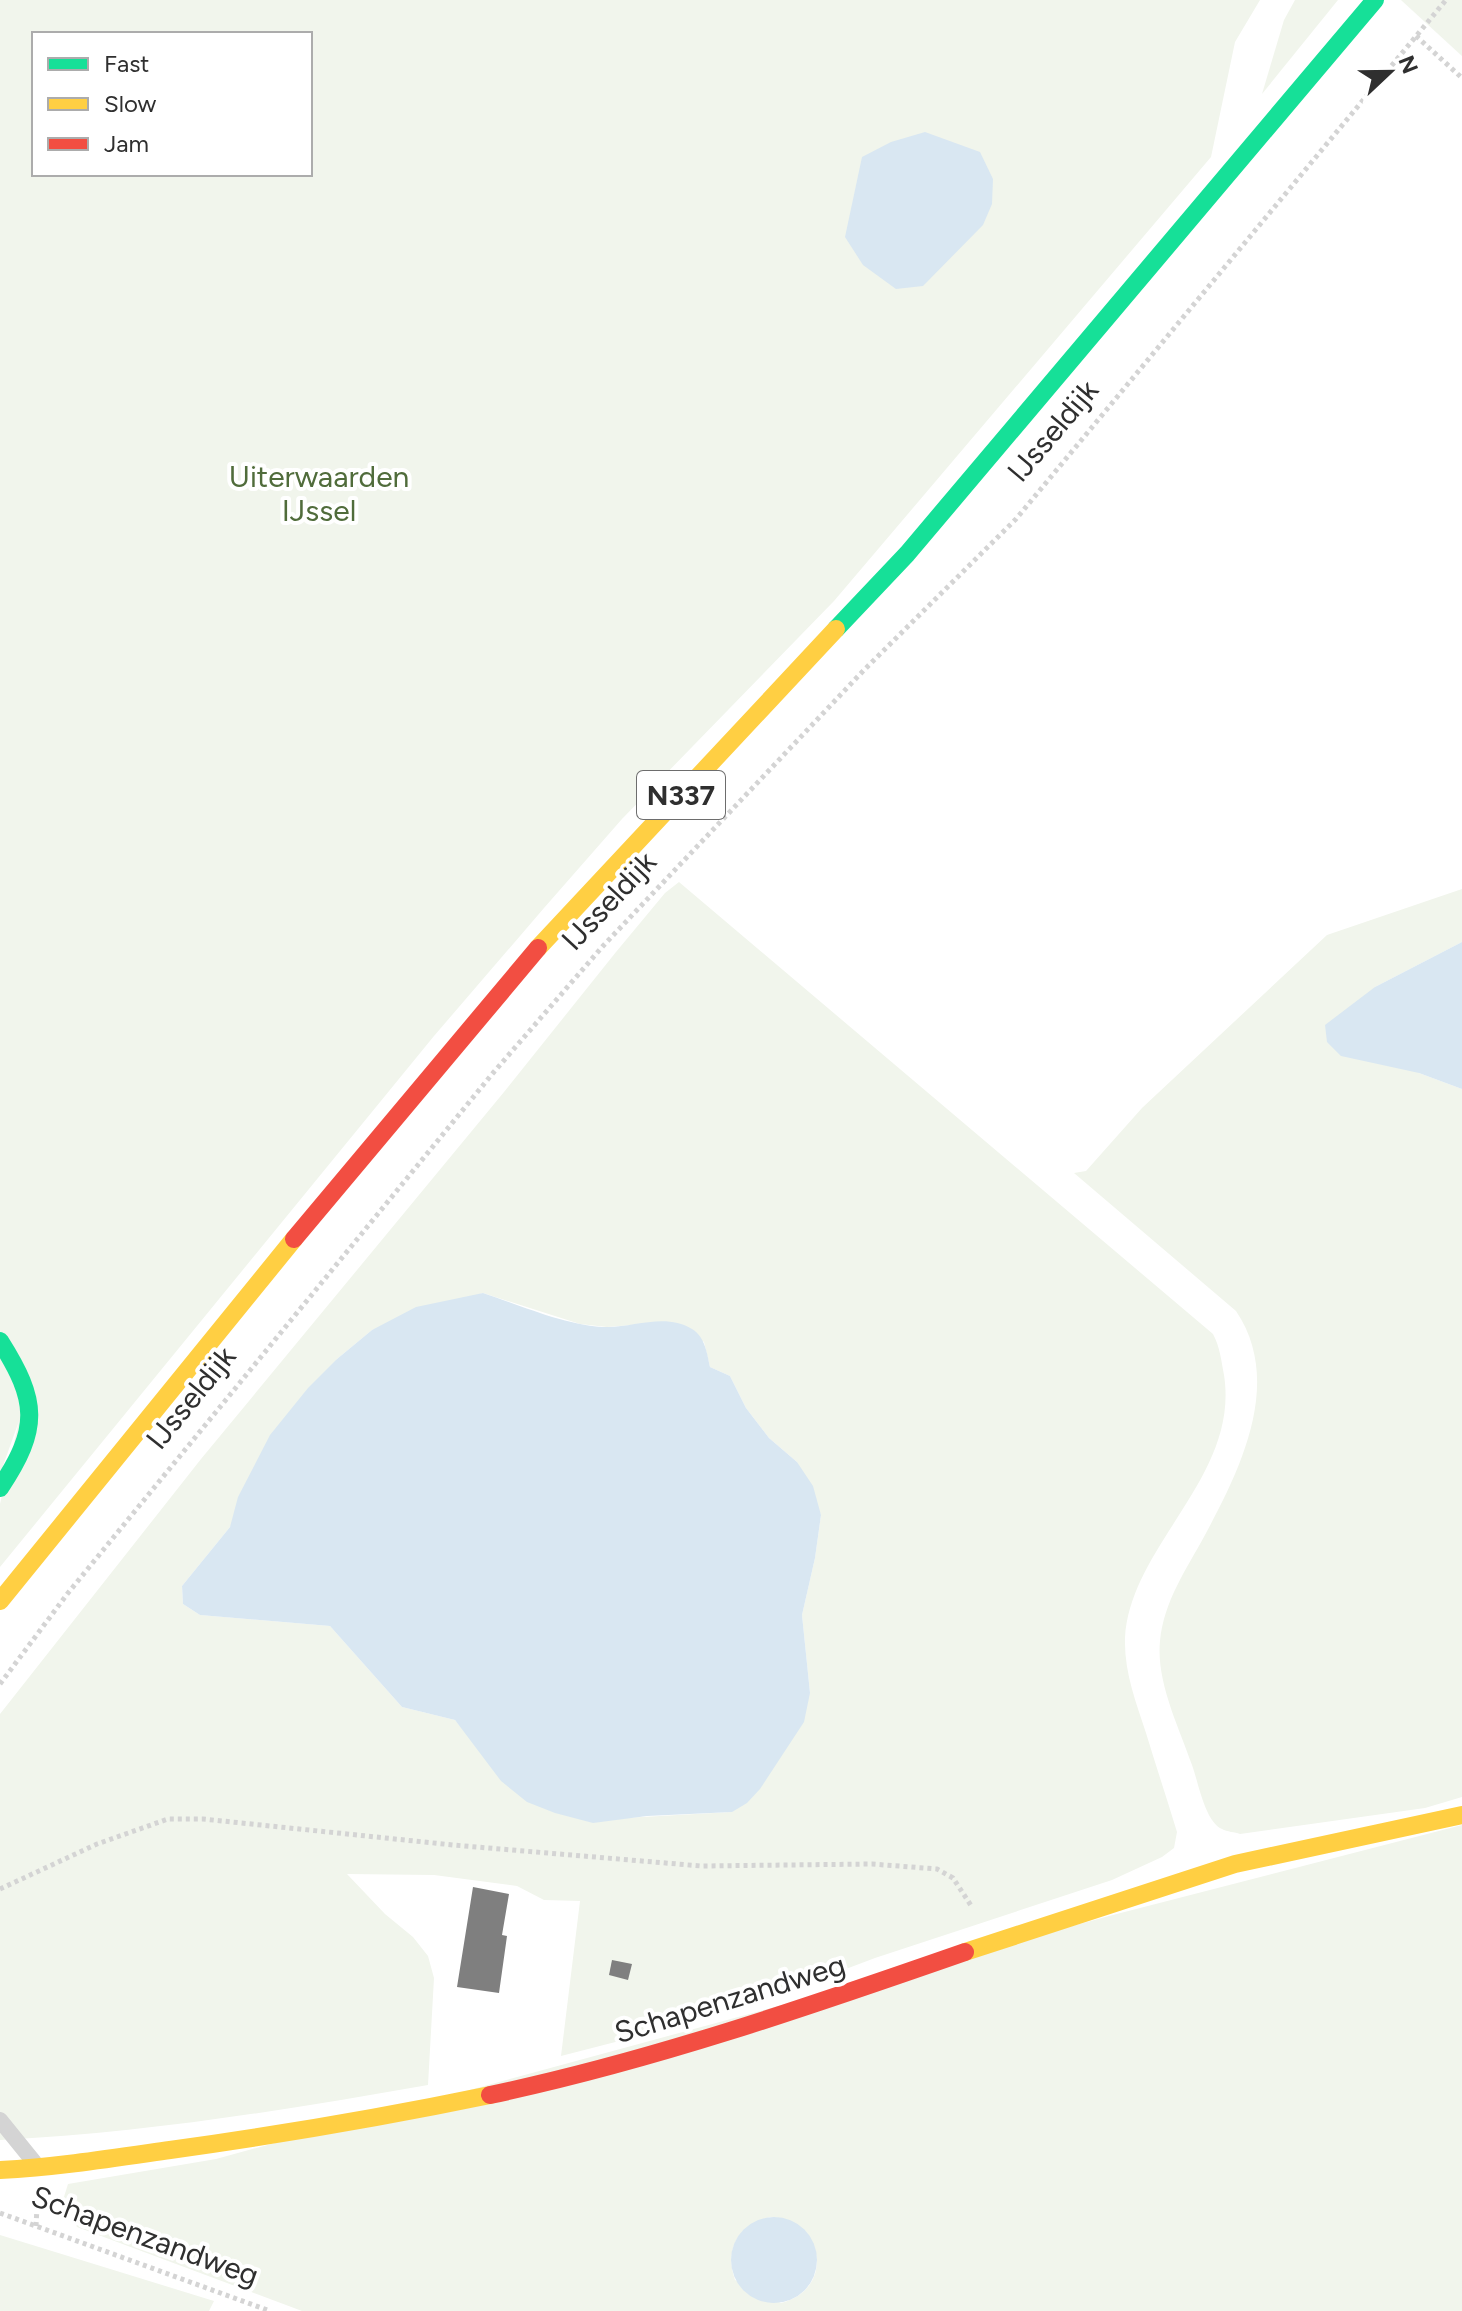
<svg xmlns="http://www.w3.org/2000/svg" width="1462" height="2311" font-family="Figtree,sans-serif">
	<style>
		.green { fill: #f1f5ec; fill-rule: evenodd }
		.water { fill: #d9e7f2 }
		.building { fill: #7f7f7f }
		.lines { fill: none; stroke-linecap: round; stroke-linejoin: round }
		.path { stroke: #d4d4d4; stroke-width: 5; stroke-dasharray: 4 4; stroke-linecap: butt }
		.lane { stroke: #d4d4d4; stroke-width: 16 }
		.fast { stroke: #16e098; stroke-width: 18 }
		.slow { stroke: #ffcf43; stroke-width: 18 }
		.jam { stroke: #f24e42; stroke-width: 18 }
		.labels { text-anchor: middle; stroke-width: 8; stroke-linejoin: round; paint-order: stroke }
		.shield { fill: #fff; stroke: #6d6d6d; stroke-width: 2 }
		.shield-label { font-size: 28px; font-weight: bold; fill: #2f2f2f }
		.street-label { font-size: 30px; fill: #2f2f2f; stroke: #fff }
		.park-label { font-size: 30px; fill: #506c3b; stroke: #fff }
	</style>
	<rect width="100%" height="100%" fill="#fff"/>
	<g class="green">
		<path d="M 0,0 L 1260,0 L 1235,42 L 1211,157 L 834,601 L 622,819 L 544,908 L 434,1036 L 0,1567 L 0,1504 L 19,1421 L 0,1474 ZM 34,34 L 310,34 L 310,174 L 34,174 Z"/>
		<polygon points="1295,0 1338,0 1262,94 1284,20"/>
		<polygon points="1401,0 1462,0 1462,56"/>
		<path d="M 679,882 L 1213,1334 C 1220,1347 1221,1360 1224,1375 C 1240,1477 1130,1545 1125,1638 C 1124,1672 1136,1702 1146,1733 C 1156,1766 1167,1799 1177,1832 L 1174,1848 L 1162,1857 L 1112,1880 L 875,1958 L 777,1995 L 627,2039 L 561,2056 L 580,1901 L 544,1900 L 517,1886 L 434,1875 L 347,1874 L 385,1914 L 413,1937 L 428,1956 L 434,1978 L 428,2085 C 286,2110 144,2133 0,2140 L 0,1714 L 201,1459 L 504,1092 L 616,952 L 665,893 ZM 483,1293 L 580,1324 L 607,1327 L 671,1322 L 704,1342 L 710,1367 L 730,1376 L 746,1408 L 769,1438 L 797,1462 L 821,1515 L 815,1558 L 802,1615 L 810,1693 L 732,1812 L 624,1818 L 475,1744 L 455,1720 L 402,1707 L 330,1626 L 200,1615 L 183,1604 L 182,1586 L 230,1527 L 337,1359 L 372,1330 Z"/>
		<path d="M 1462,889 L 1462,942 L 1375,987 L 1419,1073 L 1462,1089 L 1462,1797 L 1425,1808 L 1240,1834 C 1235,1832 1227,1832 1222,1829 C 1205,1822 1198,1781 1192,1765 C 1179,1727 1156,1682 1160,1641 C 1164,1601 1186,1570 1205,1535 C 1240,1470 1284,1382 1236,1311 L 1074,1173 L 1086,1171 L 1142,1108 L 1327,935 Z"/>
		<path d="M 1462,1825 L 1462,2311 L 302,2311 L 77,2227 L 63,2200 L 68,2184 L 216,2159 L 1109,1916 ZM 770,2217 C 824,2219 836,2289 781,2303 L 735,2280 C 724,2249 739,2225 770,2217 Z"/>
		<polygon points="0,2235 214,2301 209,2311 0,2311"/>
	</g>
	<g class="water">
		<polygon points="925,132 980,152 993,179 992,204 983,225 923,286 896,289 863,265 845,237 862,157 891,142"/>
		<polygon points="1462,942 1462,1089 1419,1073 1341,1056 1327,1042 1325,1025 1375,987"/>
		<path d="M 483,1293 C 520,1305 569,1327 608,1327 C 635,1327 666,1313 692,1329 C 705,1337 707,1353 710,1367 L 730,1376 L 746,1408 L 769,1438 L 797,1462 L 813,1486 L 821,1515 L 815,1558 L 802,1615 L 810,1693 L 804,1722 L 760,1789 L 747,1803 L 732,1812 L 647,1816 L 593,1823 L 555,1813 L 527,1802 L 501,1781 L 455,1720 L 402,1707 L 330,1626 L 200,1615 L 183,1604 L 182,1586 L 230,1527 L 238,1497 L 270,1435 L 308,1388 L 337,1359 L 372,1330 L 416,1307 Z"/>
		<circle cx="774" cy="2260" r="43"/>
	</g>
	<g class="building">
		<polygon points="473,1887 509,1894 502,1935 507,1936 499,1993 457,1987"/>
		<polygon points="612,1960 632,1964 628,1980 609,1975"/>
	</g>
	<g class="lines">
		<g class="path">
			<polyline points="1416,36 1462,78"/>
			<polyline points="0,1684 68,1593 493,1073 603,946 864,670 1016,519 1446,0"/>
			<polyline points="0,1889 97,1844 168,1819 203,1819 453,1845 701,1866 872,1864 937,1869 953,1878 972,1907"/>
			<polyline points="0,2213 270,2311"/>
			<polyline points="36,2226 37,2207"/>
		</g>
		<polyline class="lane" points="0,2120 34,2162"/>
		<g class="fast">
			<polyline points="836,629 907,554 1375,0"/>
			<path d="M 0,1341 C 38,1401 40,1428 0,1488"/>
		</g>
		<g class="slow">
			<polyline points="538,948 836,629"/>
			<polyline points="0,1601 294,1239"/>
			<polyline points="965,1952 1235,1864 1462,1815"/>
			<path d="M 0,2170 C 57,2167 114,2158 170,2150 C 278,2135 384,2117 490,2095"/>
		</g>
		<g class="jam">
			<polyline points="294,1239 538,948"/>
			<path d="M 490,2095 C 651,2061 810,2006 965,1952"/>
		</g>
	</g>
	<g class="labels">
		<rect class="shield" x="637" y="771" width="88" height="48" rx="6"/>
		<g class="shield-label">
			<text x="681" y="805">N337</text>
		</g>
		<g class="street-label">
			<text transform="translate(1053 431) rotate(-50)" y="10">IJsseldijk</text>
			<text transform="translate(609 901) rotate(-47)" y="10">IJsseldijk</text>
			<text transform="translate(191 1398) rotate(-51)" y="10">IJsseldijk</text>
			<text transform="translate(730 1999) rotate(-17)" y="10">Schapenzandweg</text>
			<text transform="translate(145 2236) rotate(20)" y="10">Schapenzandweg</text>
		</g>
		<g class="park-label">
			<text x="319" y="487">Uiterwaarden<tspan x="319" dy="34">IJssel</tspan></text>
		</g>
	</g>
	<rect x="32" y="32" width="280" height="144" fill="#ffffff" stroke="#acacac" stroke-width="2"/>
	<rect x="48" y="58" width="40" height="12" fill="#16e098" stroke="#acacac" stroke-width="2"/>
	<text x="104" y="72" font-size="24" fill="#2f2f2f">Fast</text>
	<rect x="48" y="98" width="40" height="12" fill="#ffcf43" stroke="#acacac" stroke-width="2"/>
	<text x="104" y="112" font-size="24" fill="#2f2f2f">Slow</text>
	<rect x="48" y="138" width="40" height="12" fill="#f24e42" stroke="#acacac" stroke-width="2"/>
	<text x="104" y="152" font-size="24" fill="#2f2f2f">Jam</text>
	<g transform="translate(1390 72) rotate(68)" stroke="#ffffff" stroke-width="6" paint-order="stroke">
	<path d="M0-6L14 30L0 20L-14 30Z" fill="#2f2f2f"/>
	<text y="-12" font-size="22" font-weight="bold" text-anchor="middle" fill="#2f2f2f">N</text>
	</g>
</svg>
